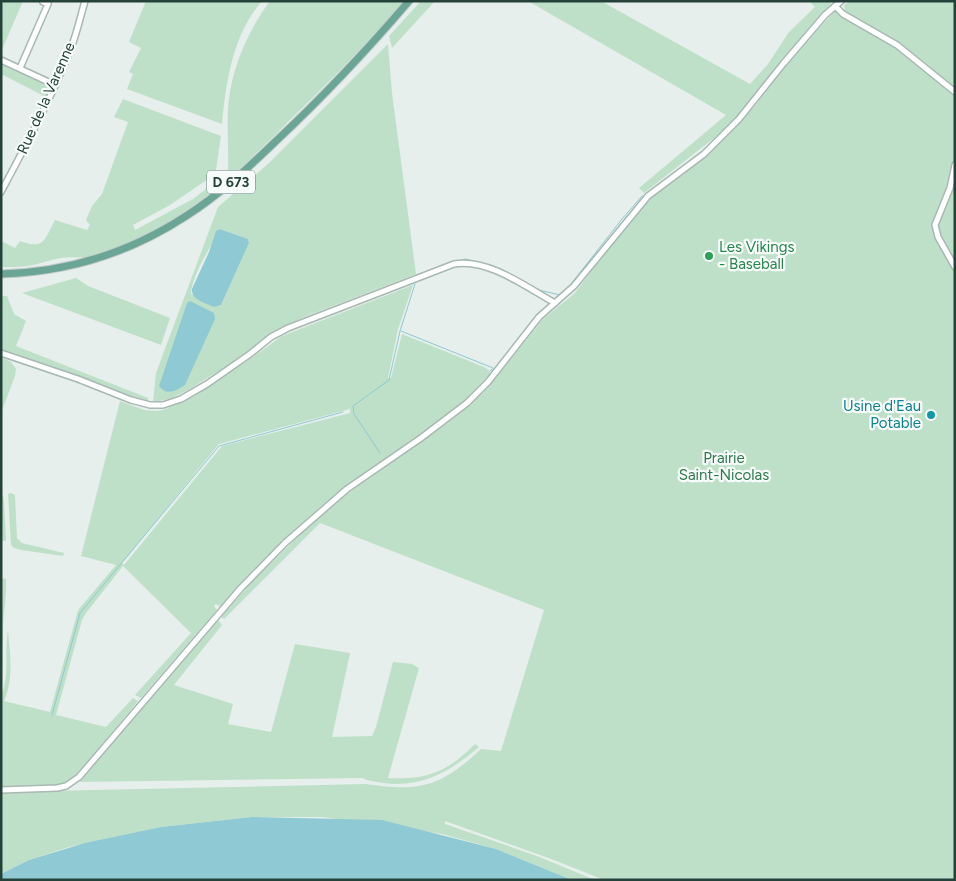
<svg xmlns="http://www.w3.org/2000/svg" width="956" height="881" font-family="Figtree,sans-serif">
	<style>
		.green { fill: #bfe0c8; fill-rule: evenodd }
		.water { fill: #8ec9d4 }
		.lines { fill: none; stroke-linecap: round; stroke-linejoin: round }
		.stream { stroke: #8ec9d4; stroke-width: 1 }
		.minor-casing { stroke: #a8b8b2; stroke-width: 8 }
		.major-casing { stroke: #c2cac8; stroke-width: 9 }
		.minor { stroke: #fff; stroke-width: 5 }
		.major { stroke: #6aa596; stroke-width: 7 }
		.leisure-dot { fill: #2e9e5b; stroke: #f7fbf9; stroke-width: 2 }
		.culture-dot { fill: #0f9aa8; stroke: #f7fbf9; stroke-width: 2 }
		.labels { text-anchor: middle; stroke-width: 4.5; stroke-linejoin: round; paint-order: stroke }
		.shield { fill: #f7fbf9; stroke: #637a73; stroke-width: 1 }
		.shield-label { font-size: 14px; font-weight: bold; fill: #24423a }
		.street-label { font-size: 15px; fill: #24423a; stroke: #f7fbf9 }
		.leisure-label { font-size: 15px; fill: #27864d; stroke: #f7fbf9; text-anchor: start }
		.culture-label { font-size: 15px; fill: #0d838f; stroke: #f7fbf9; text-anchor: end }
		.park-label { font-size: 15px; fill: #2d7a4b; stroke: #f7fbf9 }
	</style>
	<rect width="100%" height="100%" fill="#e6efeb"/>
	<g class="green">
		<polygon points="4,1 23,1 1,52 1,7"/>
		<path d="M 146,1 L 262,1 C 233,34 226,81 222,124 L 127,89 L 133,74 L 129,72 L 141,48 L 129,42 Z"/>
		<path d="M 270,1 L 403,1 C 370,41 333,78 296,114 C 235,176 177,231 91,256 C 80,259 70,256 61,258 C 50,260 39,264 28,266 C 19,267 10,267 1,267 L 1,241 L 15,248 L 20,241 C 45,250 44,240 55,220 L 87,230 L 90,225 L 86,220 L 92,206 L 102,194 L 128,122 L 114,117 L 123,99 L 221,136 L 216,170 L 214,175 L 170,205 L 133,225 L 135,230 L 193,199 L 228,172 C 229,148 226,123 229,99 C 233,65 249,29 270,1 Z"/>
		<polygon points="421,1 435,1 392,48 389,36"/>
		<polygon points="528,1 601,1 750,84 768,64 789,32 815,7 809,1 829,1 831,4 782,60 740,115 723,131 644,193 639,188 726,115"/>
		<path d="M 850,1 L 955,1 L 955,880 L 604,880 L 554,860 L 445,821 L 445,824 L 537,856 L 595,880 L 572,880 L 496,849 L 442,834 L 322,817 L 252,817 L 161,827 L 69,847 L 29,860 L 1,874 L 1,792 L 366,784 C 421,792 440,787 481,749 L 501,751 L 544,610 L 320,523 L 224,619 L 221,617 L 253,581 L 326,509 L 426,438 L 483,393 L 496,378 L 543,319 L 574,294 L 627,224 L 655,194 L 704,157 L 734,128 L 756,105 L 791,59 L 819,28 L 834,12 L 845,9 L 844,5 Z"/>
		<path d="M 388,44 L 392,93 L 416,274 L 304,317 L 270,333 L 243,356 L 188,390 L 170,399 L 153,402 L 156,373 L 218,207 L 269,163 ZM 220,229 L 248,239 L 249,243 L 221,305 L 191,294 C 192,274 211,247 220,229 Z"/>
		<polygon points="1,64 50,87 46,97 1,74"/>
		<polygon points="76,278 88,286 170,318 161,345 22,293"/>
		<path d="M 413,285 L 398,329 L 388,378 L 391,378 L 402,334 L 484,367 L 490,371 L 489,375 L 465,400 L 424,433 L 326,502 L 284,539 L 221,607 L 216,604 L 214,606 L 217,610 L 141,698 L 135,695 L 191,633 L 123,566 L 86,613 L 82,620 L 56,715 L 106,727 L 133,698 L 138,701 L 79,772 L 67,782 L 55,786 L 1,787 L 1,696 C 10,676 4,652 8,630 C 10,654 14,678 4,701 L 50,712 L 77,614 L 79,609 L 116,565 L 81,556 L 120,401 L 144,410 L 157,411 L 163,410 L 182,402 L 250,359 L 282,336 ZM 350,409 L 350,413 L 222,446 L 124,565 L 122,563 L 219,444 Z"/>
		<polygon points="1,296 7,296 14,314 26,321 16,346 148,398 148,402 132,398 63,371 1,349"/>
		<polygon points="1,357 11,362 16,369 15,376 1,413"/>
		<polygon points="1,489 4,501 6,541 1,541"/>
		<polygon points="11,493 15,495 17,538 22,543 64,553 63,556 21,550 14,548 11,545 8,494"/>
		<path d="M 1,578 L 6,579 C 7,597 3,614 3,631 C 2,650 3,668 1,687 Z"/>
		<path d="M 218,620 L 222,625 L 174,685 L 233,704 L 228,724 L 271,732 L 295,644 L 350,653 L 332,737 L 372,736 L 376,727 L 393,662 L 412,664 L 419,668 L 388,778 C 428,780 447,772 475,744 L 479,747 C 451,771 422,788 384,783 C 376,782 369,781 362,778 L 80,782 L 82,778 Z"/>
	</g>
	<g class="water">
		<path d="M 220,229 L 248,239 L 249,243 L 221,305 L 214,307 C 205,303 191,300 192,289 L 209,252 L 216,231 Z"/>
		<path d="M 190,301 L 214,313 L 215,319 L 185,385 C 176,391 167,396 159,386 L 187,303 Z"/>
		<polygon points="252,817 382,820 496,849 572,880 1,880 1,874 29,860 85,843 161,827"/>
	</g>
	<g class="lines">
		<g class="stream">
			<polyline points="454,262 466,259 475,262"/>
			<polyline points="509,274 539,290 560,295"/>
			<polyline points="567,289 622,219 642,196"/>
			<polyline points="296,322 362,297"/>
			<polyline points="401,331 493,368 490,371"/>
			<polyline points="380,453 354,414 353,406 389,380 400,331 415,284"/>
			<polyline points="52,715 80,613 219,446 343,412"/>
		</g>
		<g class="minor-casing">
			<g id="minor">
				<polyline points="835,6 843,14 897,45 955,92"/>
				<polyline points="1,60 55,85"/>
				<polyline points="20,68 48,4 43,2"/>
				<polyline points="955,165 950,188 935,225 938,237 955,267"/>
				<path d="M 1,192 C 25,147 50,101 69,53 C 76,37 80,18 85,1"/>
				<path d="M 1,353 L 78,379 L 131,400 L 150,405 L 163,405 L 181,399 L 207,384 L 250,354 L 271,337 L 288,328 L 454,264 C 488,258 526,287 555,303"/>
				<polyline points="1,790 57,788 66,786 79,777 241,588 285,543 347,489 421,438 467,403 488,382 539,317 574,286 648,196 704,154 739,119 783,64 825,15 841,1"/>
			</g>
		</g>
		<g class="major-casing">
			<path id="major" d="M 1,274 C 68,272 131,252 186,216 C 219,195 248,168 276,141 C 323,97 367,50 409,1"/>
		</g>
		<use href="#minor" class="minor"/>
		<use href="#major" class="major"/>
	</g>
	<circle class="leisure-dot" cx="709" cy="256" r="5"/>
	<circle class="culture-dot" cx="931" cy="415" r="5"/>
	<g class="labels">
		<rect class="shield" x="207" y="170.5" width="48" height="23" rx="4"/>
		<g class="shield-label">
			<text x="231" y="187">D 673</text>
		</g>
		<g class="street-label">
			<text transform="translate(46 98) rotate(-66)" y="5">Rue de la Varenne</text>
		</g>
		<g class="leisure-label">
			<text x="719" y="252">Les Vikings<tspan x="719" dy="17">- Baseball</tspan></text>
		</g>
		<g class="culture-label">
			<text x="921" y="411">Usine d'Eau<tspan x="921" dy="17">Potable</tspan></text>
		</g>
		<g class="park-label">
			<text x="724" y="463">Prairie<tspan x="724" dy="17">Saint-Nicolas</tspan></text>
		</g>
	</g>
	<rect width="956" height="881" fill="none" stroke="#24423a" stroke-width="5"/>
</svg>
